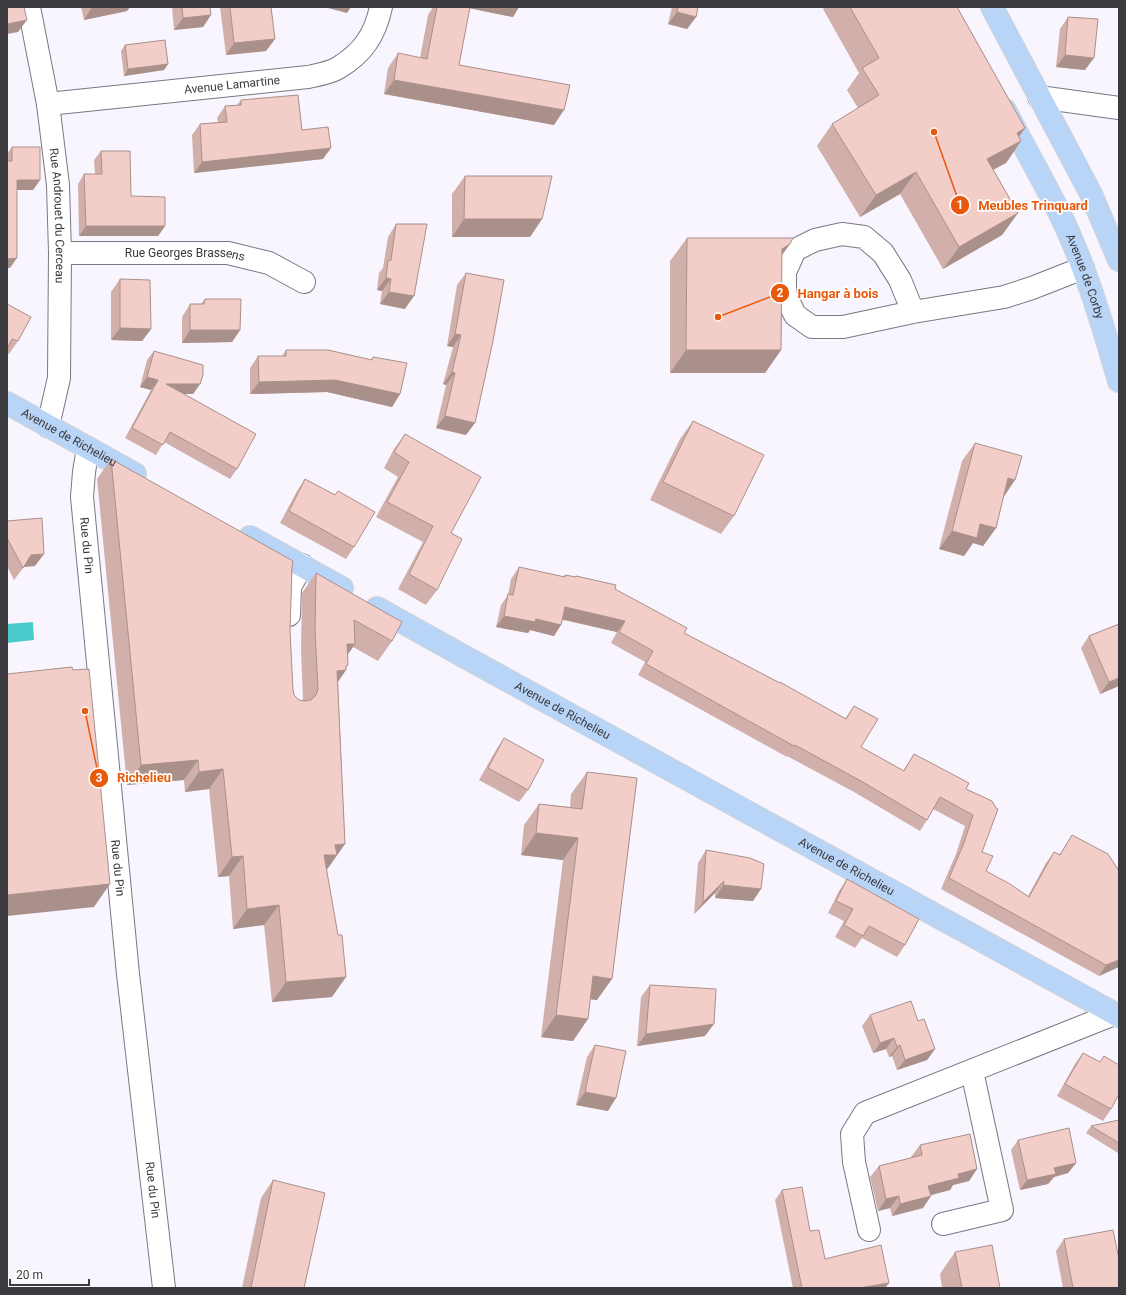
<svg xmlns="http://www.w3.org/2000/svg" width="1126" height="1295" font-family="Roboto,sans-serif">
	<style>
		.water { fill: #4ccbcc }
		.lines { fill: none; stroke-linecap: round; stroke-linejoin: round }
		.minor-casing { stroke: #7a7882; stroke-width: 24 }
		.major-casing { stroke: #d4d4d5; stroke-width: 24 }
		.minor { stroke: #fff; stroke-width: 22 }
		.major { stroke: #b8d4f7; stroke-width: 22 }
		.wall { fill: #d1b0ab }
		.shaded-wall { fill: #aa908b }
		.building { fill: #f3cdc7; stroke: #aa908b }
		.labels { text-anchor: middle; stroke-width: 3.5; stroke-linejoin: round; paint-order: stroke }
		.street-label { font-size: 12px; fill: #3b3a3f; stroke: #fff }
		.leader { fill: none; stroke: #e8590c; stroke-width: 1.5 }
		.callout-dot { fill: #e8590c; stroke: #fff; stroke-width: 1.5 }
		.mark-label { font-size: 12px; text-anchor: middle; font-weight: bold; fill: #fff }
		.callout-label { font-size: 13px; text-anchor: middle; font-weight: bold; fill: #e8590c; stroke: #fff; stroke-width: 3.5; stroke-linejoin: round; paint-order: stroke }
	</style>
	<rect width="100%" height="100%" fill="#f8f5ff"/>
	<polygon class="water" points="33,622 34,640 7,643 7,624"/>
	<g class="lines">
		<g class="minor-casing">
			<g id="minor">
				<path id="s1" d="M 29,7 L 48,104 L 58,185 L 60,253 L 59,378 L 48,426"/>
				<polyline points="1039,97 1119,108"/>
				<path id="s2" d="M 48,104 L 308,77 C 317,75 330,73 338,68 C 363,53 375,35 381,7"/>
				<path id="s3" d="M 60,253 L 228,253 L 269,263 L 304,282"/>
				<polyline points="913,312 900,280 883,253 864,237 842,234 815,240 795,250 785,272 785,294 795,315 812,327 843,327 913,312 1004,297 1032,288 1083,268"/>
				<path id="s4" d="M 88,448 L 84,472 L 82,497 L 128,974 L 164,1288"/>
				<polyline points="289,615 290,587 302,565"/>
				<polyline points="943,1224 1002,1210 972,1071"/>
				<polyline points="869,1230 854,1162 852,1134 865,1113 1114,1014"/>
			</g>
		</g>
		<g class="major-casing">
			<g id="major">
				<polyline points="992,7 1091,194 1119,260"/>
				<path id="s5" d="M 1005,110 C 1022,143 1041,176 1058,210 C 1085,264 1102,323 1119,381"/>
				<path id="s6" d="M 7,403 L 135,474"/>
				<polyline points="250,537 342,588"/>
				<path id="s7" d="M 377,608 L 465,657 L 1119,1016"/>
			</g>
		</g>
		<use href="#minor" class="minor"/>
		<use href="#major" class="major"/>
	</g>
	<g class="wall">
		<polygon points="81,7 130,7 127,11 84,20"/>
		<polygon points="172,7 210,7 211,15 203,27 174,30"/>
		<polygon points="220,7 271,7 275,39 266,51 226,55"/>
		<polygon points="433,7 519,7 513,17 469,8 459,65 554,125 384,94 388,68 398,53 420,58 428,15"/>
		<polygon points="672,7 698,7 696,17 687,29 668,24"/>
		<polygon points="825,7 957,7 1025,128 1019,137 1021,141 1006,163 993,170 1018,213 1002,235 943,269 900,194 860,217 817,146 832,124 858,108 847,90 859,73 823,9"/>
		<polygon points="1068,17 1085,70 1056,67 1060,29"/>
		<polygon points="125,45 168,64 164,70 124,76 121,51"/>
		<polygon points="241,100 302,130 323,159 194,173 192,135 200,124 218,122 217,118 225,106 237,105"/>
		<polygon points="12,147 40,180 33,190 17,190 10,268 7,268 7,154"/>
		<polygon points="101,151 131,196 165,226 158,236 79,236 78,184 84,174 95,174 94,160"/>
		<polygon points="465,176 542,219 530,237 452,237 452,194"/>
		<polygon points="396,224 405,309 380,304 382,291 377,290 379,273 383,268 388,237"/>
		<polygon points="687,238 790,244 782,255 781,350 765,373 670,373 670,261"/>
		<polygon points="466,273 466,435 436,428 446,385 443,384 453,347 447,346 457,285"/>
		<polygon points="120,279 151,329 142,341 111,340 111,292"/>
		<polygon points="205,299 240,330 232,342 182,343 182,317 190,304 201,304"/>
		<polygon points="7,304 18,341 9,354 7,353"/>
		<polygon points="286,350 370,360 373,357 400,394 392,407 327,392 250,394 250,368 258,356 282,356"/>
		<polygon points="154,351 200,384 193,394 184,394 237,469 230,479 164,442 156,455 125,438 151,390 140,387 147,360"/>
		<polygon points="693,421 734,516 721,534 650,500 680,439"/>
		<polygon points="405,434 451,533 437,590 426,605 398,589 423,542 376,517 398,477 384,468 394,449"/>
		<polygon points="975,443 1003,497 996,528 983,546 973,543 964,556 939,549 962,461"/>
		<polygon points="111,459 292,567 290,631 293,690 294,695 299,700 303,701 301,650 302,593 316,573 392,641 378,661 353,647 347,656 346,670 338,682 345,844 326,869 332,997 272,1002 264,925 233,929 229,876 218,877 209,789 185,792 184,780 127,785 97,479"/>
		<polygon points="305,479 354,547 346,559 280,523 297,491"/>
		<polygon points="7,521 35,566 24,567 14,580 7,566"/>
		<polygon points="519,567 564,577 565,575 615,589 684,633 845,719 854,706 861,747 903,771 914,754 966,789 992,801 982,852 986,871 1028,896 1046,863 1054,852 1060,854 1072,835 1119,967 1099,976 941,889 956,854 965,826 933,809 927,820 920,831 854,792 787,756 787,757 638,675 645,662 611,643 617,632 563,620 554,636 530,630 528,633 496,627 501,605 508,595 511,579"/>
		<polygon points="1119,624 1119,686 1100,694 1081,648 1089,636"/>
		<polygon points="504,738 528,790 519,802 479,780 496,750"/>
		<polygon points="587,772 597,1000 590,999 573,1041 541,1037 563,860 521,855 524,825 539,804 570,807 571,794"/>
		<polygon points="706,850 753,901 715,898 715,893 694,914 698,863"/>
		<polygon points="847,879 905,945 897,957 862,938 855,948 835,937 844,921 828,913 839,891"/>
		<polygon points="650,985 705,1036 637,1046 641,997"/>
		<polygon points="870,1015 918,1021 935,1049 927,1060 897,1070 892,1056 889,1057 886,1049 873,1053 862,1026"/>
		<polygon points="595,1045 608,1111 576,1105 587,1057"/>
		<polygon points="1083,1053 1100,1062 1104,1056 1111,1109 1103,1121 1057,1096 1075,1064"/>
		<polygon points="1119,1120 1119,1156 1118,1153 1086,1133 1091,1126"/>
		<polygon points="1018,1140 1076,1163 1068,1173 1054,1177 1048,1184 1020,1190 1011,1150"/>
		<polygon points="920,1145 977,1169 969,1181 953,1185 950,1190 931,1195 923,1208 892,1216 890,1208 878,1211 870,1177 879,1166 911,1158 911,1157"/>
		<polygon points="273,1180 304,1288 242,1288 261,1198"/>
		<polygon points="782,1190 810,1231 825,1259 889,1283 885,1288 793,1288 775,1200"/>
		<polygon points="1064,1239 1119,1288 1063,1288 1056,1251"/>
		<polygon points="955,1252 1000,1288 942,1288 940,1274"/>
	</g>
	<g class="shaded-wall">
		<polygon points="92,7 130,7 127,11 84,20"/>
		<polygon points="324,7 351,7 347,13"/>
		<polygon points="463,7 519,7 513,17"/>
		<polygon points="677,12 696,17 687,29 668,24"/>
		<polygon points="211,15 203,27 174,30 183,18"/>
		<polygon points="27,20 18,32 7,34 7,24"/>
		<polygon points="275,39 266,51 226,55 234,43"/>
		<polygon points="1065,55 1094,58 1085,70 1056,67"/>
		<polygon points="168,64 164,70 124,76 128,69"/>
		<polygon points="394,80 564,110 554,125 384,94"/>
		<polygon points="1025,128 1013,145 1021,141 1006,163 971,181 987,159 1017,133"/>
		<polygon points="331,148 323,159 194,173 202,162"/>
		<polygon points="916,172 900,194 860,217 876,195"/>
		<polygon points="17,180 40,180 33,190 10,190"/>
		<polygon points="1018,213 1002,235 943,269 959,247"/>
		<polygon points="464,219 542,219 530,237 452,237"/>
		<polygon points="86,226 165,226 158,236 79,236"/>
		<polygon points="790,244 773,267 782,249"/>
		<polygon points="17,258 10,268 7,268 7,259"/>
		<polygon points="386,278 391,279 382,291 377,290"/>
		<polygon points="389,292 414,296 405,309 380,304"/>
		<polygon points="120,328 151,329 142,341 111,340"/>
		<polygon points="190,330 240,330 232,342 182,343"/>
		<polygon points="455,334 461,335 453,347 447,346"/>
		<polygon points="686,350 781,350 765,373 670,373"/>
		<polygon points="452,372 455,373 446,385 443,384"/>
		<polygon points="147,377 158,380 151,390 140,387"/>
		<polygon points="335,380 400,394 392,407 327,392 250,394 259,382"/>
		<polygon points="166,384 200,384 193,394 159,394"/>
		<polygon points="445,416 475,423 466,435 436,428"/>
		<polygon points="1008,478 1015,480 1003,498"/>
		<polygon points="980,524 996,528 983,546 973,543 964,556 939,549 952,531"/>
		<polygon points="44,554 35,566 22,567 31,555"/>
		<polygon points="565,607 625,621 617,632 557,618"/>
		<polygon points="504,616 536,619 561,625 554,636 530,630 528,633 496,627"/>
		<polygon points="347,644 355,644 341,664"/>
		<polygon points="348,665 344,670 346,670 332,690 337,671"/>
		<polygon points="1119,678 1119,686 1100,694 1109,682"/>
		<polygon points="198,760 184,780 127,785 141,765"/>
		<polygon points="223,769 209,789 185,792 199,772"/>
		<polygon points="536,833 578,838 563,860 521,855"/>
		<polygon points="345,844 331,864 323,875 324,855 335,845"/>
		<polygon points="243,856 229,876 218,877 232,857"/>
		<polygon points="724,881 715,893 694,914 703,902"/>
		<polygon points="110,884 94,907 7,916 7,895"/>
		<polygon points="723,885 761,889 753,901 715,898"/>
		<polygon points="279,905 264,925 233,929 247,909"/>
		<polygon points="1119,960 1119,967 1099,976 1106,965"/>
		<polygon points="593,976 612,979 597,1000 578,998"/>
		<polygon points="346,977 332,997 272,1002 286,982"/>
		<polygon points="556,1015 588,1019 573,1041 541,1037"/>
		<polygon points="714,1024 705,1036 637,1046 646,1034"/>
		<polygon points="894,1038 886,1049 873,1053 880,1043"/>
		<polygon points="900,1045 892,1056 889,1057 897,1047"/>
		<polygon points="935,1049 927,1060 897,1070 905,1060"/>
		<polygon points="585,1092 616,1098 608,1111 576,1105"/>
		<polygon points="1076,1163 1068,1173 1054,1177 1048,1184 1020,1190 1027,1180 1054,1168"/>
		<polygon points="977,1169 969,1181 953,1185 950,1190 920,1198 928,1186 958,1174"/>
		<polygon points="899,1196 890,1208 878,1211 886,1199"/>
		<polygon points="931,1196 923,1208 892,1216 900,1204"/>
		<polygon points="889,1283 885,1288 859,1288"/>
	</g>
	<g class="building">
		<polygon points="7,7 24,7 27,20 7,24"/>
		<polygon points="182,7 210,7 211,15 183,18"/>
		<polygon points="230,7 271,7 275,39 234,43"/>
		<polygon points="437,7 470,7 459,65 570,85 564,110 394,80 398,53 427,59"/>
		<polygon points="678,7 698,7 696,17 677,12"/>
		<polygon points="850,7 957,7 1025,128 1017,133 1021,141 987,159 1018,213 959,247 916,172 876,195 832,124 879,95 862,68 879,58"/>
		<polygon points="1068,17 1098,19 1094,58 1065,55"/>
		<polygon points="165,40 168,64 128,69 125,45"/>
		<polygon points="298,95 302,130 328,127 331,148 202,162 200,124 227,122 225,106 241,105 241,100"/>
		<polygon points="12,147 40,147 40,180 17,180 17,258 7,259 7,161 12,161"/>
		<polygon points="101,151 130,151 131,196 165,197 165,226 86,226 84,174 102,174"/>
		<polygon points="465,176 552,176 542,219 464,219"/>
		<polygon points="396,224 427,224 414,296 389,292 391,279 386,278 388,261 391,260"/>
		<polygon points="687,238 793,238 790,244 782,249 781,350 686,350"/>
		<polygon points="466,273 504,280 493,341 475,423 445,416 455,373 452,372 461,335 455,334"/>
		<polygon points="120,279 150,280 151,329 120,328"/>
		<polygon points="205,299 241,299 240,330 190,330 190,304 204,304"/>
		<polygon points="7,304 31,317 18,341 12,339 8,347 7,347"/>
		<polygon points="286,350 328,350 372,360 373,357 407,363 400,394 335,380 259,382 258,356 286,356"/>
		<polygon points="154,351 203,365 203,375 200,384 166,384 256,434 237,469 170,432 163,445 132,428 158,380 147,377"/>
		<polygon points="693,421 764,455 734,516 663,482"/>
		<polygon points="405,434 481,477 451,533 462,539 437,590 409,574 433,526 387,502 409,462 394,452"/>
		<polygon points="975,443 1022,456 1015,480 1008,478 996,528 980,524 977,538 952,531"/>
		<polygon points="111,459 293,561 292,567 290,631 293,690 294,695 299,700 305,701 311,700 316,695 318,689 315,630 316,573 402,622 392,641 354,620 355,644 347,644 348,665 346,666 346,670 337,671 345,844 335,845 337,855 324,855 338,935 342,935 346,977 286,982 279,905 247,909 243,856 232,857 223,769 199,772 198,760 141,765"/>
		<polygon points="305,479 335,495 338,491 375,512 354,547 289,511"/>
		<polygon points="42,518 44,554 31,555 23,568 7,538 7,521"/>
		<polygon points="519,567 565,577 565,575 576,577 576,576 616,585 615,589 687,628 684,633 780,683 780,682 846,719 854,706 878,719 861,747 904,771 914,754 969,783 966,789 992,801 996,808 998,809 982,852 993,856 986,871 1010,884 1029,897 1054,852 1060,855 1072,835 1108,854 1119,871 1119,960 1106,965 949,878 964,843 973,815 940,797 927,820 861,781 795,745 794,746 646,664 653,651 619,632 625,621 565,607 561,625 536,619 535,622 504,616 508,594 513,595"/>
		<polygon points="1119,624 1119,678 1109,682 1089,636"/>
		<polygon points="72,667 73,670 89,669 110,884 7,895 7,674"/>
		<polygon points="504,738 544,760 528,790 488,768"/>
		<polygon points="587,772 637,778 612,979 593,976 588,1019 556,1015 578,838 536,833 539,804 582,809"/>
		<polygon points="706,850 750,858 764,864 761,889 723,885 724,881 703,902"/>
		<polygon points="847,879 919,919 905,945 869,926 863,936 844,925 853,909 836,901"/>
		<polygon points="650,985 716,989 714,1024 646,1034"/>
		<polygon points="911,1001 918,1021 924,1019 935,1049 905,1060 900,1045 897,1047 894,1038 880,1043 870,1015"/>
		<polygon points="595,1045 626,1051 616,1098 585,1092"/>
		<polygon points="1083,1053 1100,1062 1104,1056 1119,1065 1119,1094 1111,1109 1065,1084"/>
		<polygon points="1119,1120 1119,1143 1091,1126"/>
		<polygon points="1069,1128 1076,1163 1054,1168 1056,1174 1027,1180 1018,1140"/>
		<polygon points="970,1134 977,1169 958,1174 959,1178 928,1186 931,1196 900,1204 899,1196 886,1199 879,1166 922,1155 920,1145"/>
		<polygon points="273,1180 325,1193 304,1288 251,1288"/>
		<polygon points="802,1187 810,1231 819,1230 825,1259 881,1245 889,1283 859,1288 802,1288 782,1190"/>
		<polygon points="1113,1230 1119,1259 1119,1287 1114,1288 1073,1288 1064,1239"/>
		<polygon points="992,1245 1000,1288 962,1288 955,1252"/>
	</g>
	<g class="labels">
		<g class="street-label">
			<text dy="4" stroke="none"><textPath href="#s2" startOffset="185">Avenue Lamartine</textPath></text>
			<text dy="4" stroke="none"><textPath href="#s1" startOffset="211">Rue Androuet du Cerceau</textPath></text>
			<text dy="4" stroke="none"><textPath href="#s3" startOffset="125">Rue Georges Brassens</textPath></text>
			<text dy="4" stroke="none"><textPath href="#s5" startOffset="185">Avenue de Corby</textPath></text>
			<text dy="4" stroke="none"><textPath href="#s6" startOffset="71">Avenue de Richelieu</textPath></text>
			<text dy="4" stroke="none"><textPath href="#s4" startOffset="98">Rue du Pin</textPath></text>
			<text dy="4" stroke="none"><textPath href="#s7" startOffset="212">Avenue de Richelieu</textPath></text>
			<text dy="4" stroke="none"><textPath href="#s7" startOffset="536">Avenue de Richelieu</textPath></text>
			<text dy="4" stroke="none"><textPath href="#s4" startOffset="422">Rue du Pin</textPath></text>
			<text dy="4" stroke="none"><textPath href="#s4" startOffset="746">Rue du Pin</textPath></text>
		</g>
	</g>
	<path class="leader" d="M934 132L960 205M718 317L780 293M85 711L99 778"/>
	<g class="callout-dot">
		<circle cx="934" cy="132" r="4"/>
		<circle cx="718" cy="317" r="4"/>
		<circle cx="85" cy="711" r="4"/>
		<circle cx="960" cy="205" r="10"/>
		<circle cx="780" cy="293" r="10"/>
		<circle cx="99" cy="778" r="10"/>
	</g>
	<g class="mark-label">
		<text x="960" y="209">1</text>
		<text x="780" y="297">2</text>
		<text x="99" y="782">3</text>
	</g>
	<g class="callout-label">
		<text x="1033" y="210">Meubles Trinquard</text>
		<text x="838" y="298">Hangar à bois</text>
		<text x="144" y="782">Richelieu</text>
	</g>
	<rect width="1126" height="1295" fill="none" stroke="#3b3a3f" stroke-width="16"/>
	<path d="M10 1279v6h79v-6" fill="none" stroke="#3b3a3f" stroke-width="2"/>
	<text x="16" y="1279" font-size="12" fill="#3b3a3f" stroke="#ffffff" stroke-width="3" paint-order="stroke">20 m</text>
</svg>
